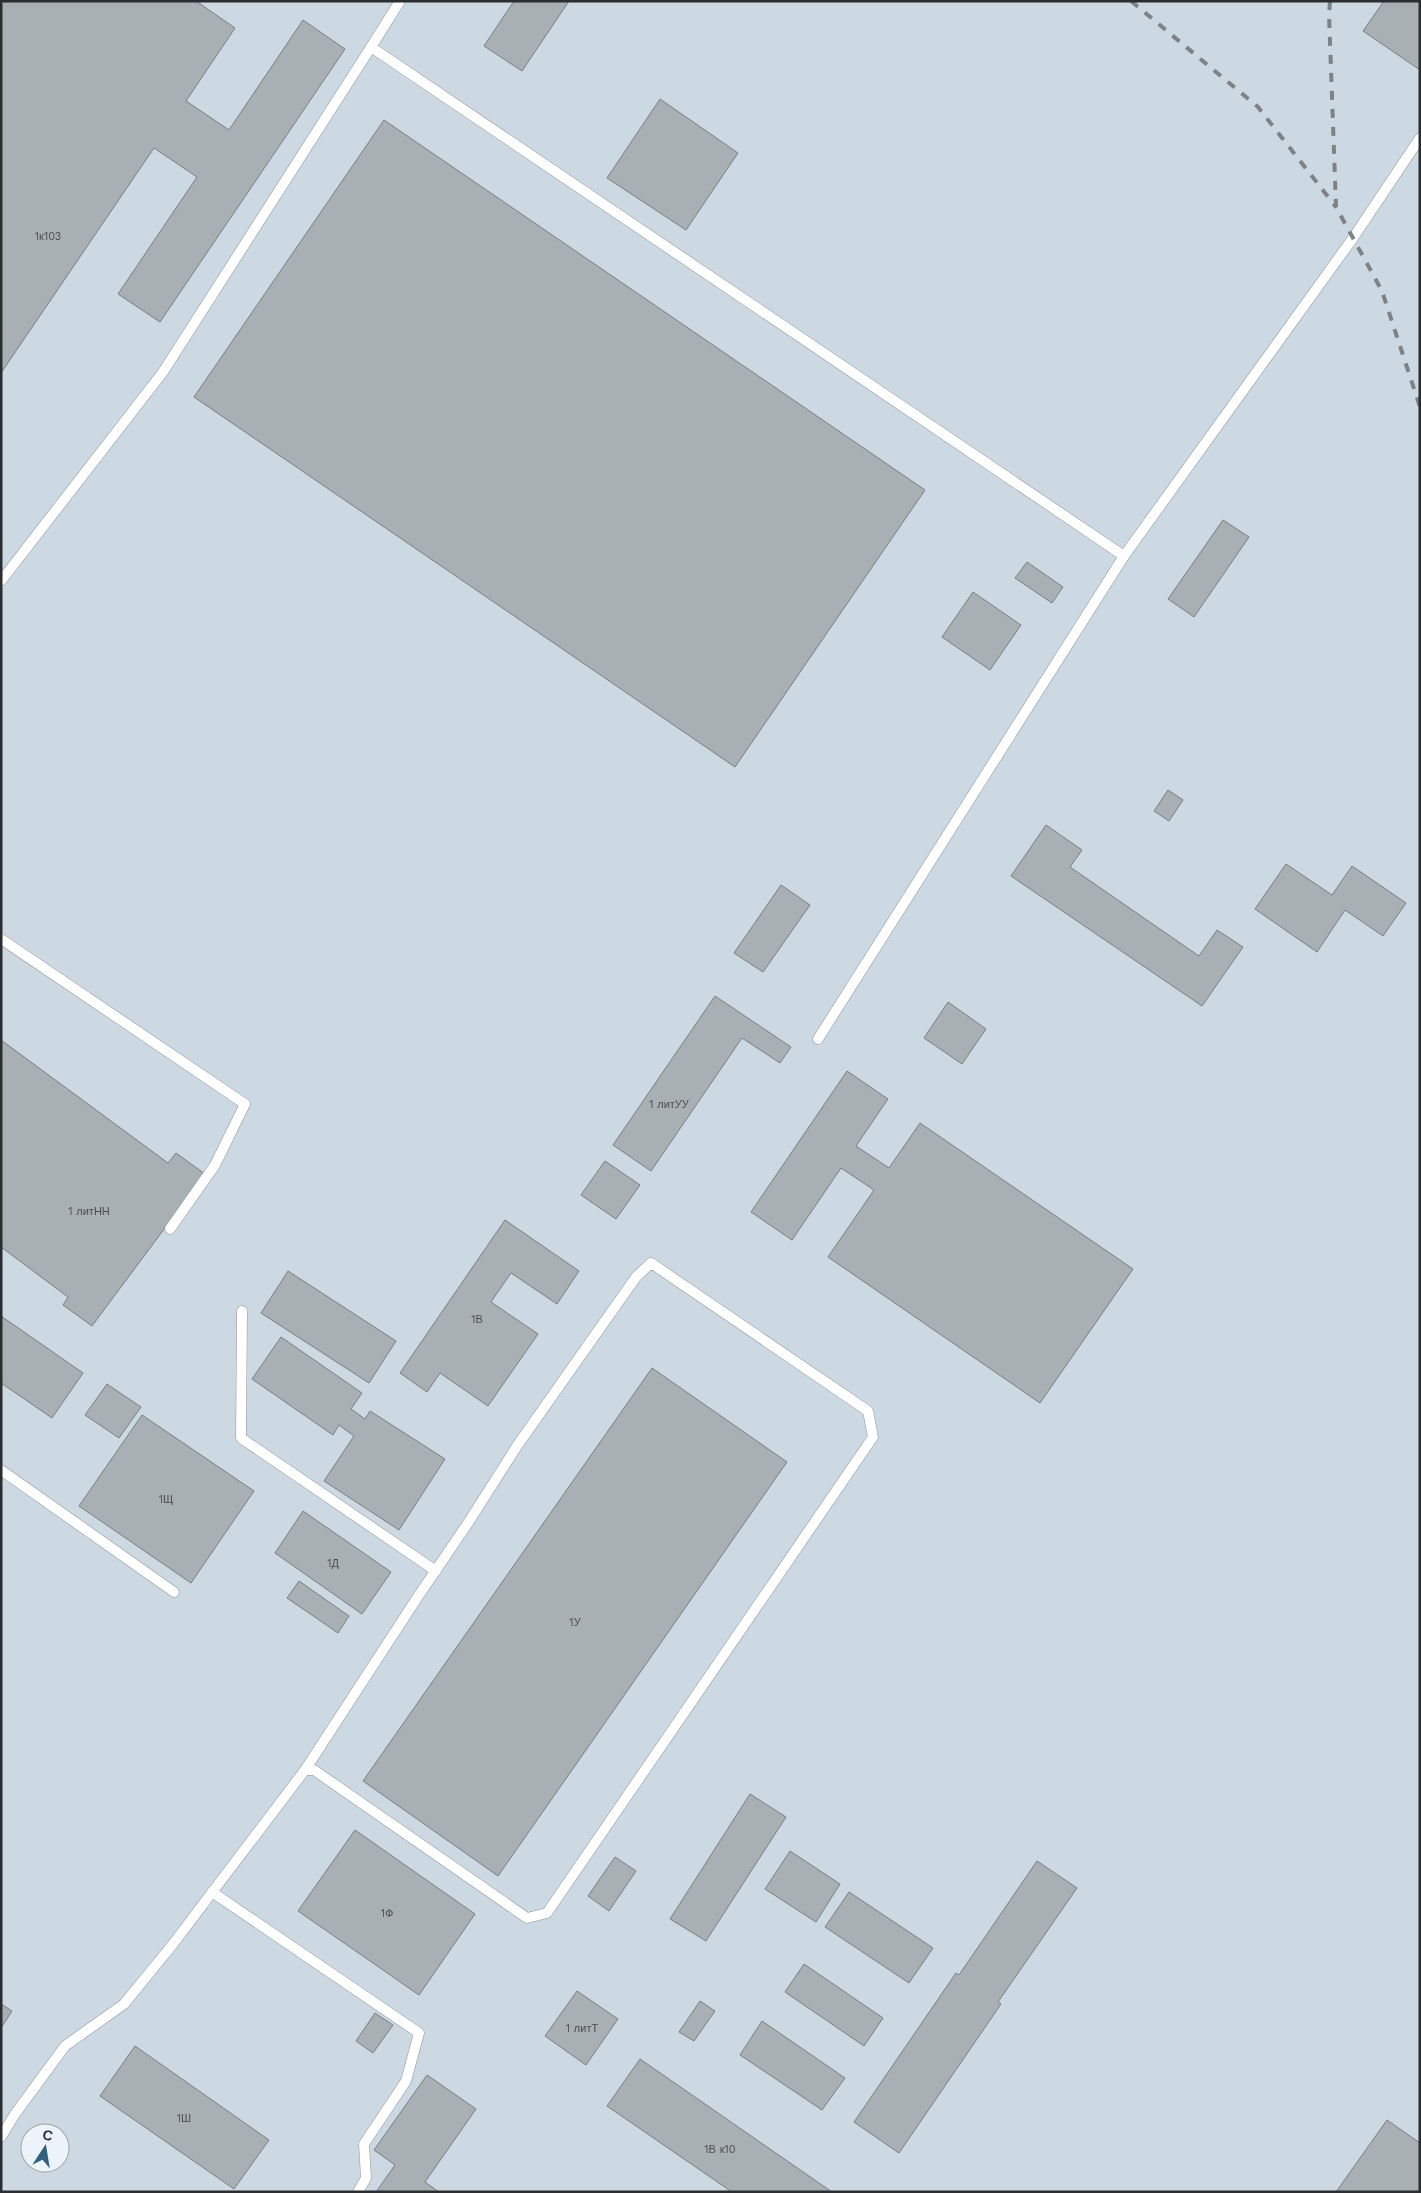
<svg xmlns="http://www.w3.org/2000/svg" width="1421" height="2193" font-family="'Work Sans',sans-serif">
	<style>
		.built { fill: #ccd9e3; fill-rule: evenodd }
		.building { fill: #a8b0b4; stroke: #787f83 }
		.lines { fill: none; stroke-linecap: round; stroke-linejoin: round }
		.service-casing { stroke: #8e959a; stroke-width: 11 }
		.service { stroke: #fff; stroke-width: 10 }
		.rail { stroke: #7e8285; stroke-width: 4; stroke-dasharray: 9 9; stroke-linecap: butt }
		.labels { text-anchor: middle; stroke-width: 4; stroke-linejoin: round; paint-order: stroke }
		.number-label { font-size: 11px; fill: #4a4e50 }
	</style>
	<rect width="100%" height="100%" fill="#dfe6eb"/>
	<path class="built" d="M 1,1 L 1420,1 L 1420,2192 L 1,2192 ZM 30,2133 L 60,2133 L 60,2163 L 30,2163 Z"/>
	<g class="building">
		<polygon points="1,1 196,1 235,28 186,101 229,130 303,20 345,49 160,322 118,294 197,177 154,148 1,373"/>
		<polygon points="514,1 569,1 522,71 484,46"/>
		<polygon points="1384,1 1420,1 1420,70 1363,31"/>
		<polygon points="660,99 738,153 686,230 607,178"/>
		<polygon points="384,120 925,490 735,767 194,397"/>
		<polygon points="1223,520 1249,537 1194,617 1168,599"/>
		<polygon points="1027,562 1063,587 1052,603 1015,578"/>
		<polygon points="973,592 1021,625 990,670 942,637"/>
		<polygon points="1168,790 1183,800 1169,821 1154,811"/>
		<polygon points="1046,825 1082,850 1070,867 1199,956 1217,930 1243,947 1202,1006 1011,876"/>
		<polygon points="1286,864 1332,895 1352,866 1406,903 1383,936 1345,910 1317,952 1255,909"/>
		<polygon points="781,885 810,905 763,972 734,953"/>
		<polygon points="715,996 791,1047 780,1063 742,1038 651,1171 613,1145"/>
		<polygon points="948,1002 986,1029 962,1064 924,1038"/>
		<polygon points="1,1040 168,1163 176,1153 205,1174 92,1326 63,1305 68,1297 1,1247"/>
		<polygon points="847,1071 888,1099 856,1146 889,1168 920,1123 1133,1269 1040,1403 828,1257 874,1190 841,1168 792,1240 751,1212"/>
		<polygon points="605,1161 640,1185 616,1219 581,1195"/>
		<polygon points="505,1220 579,1271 557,1304 511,1273 491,1302 538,1334 488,1406 440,1373 427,1392 400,1373"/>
		<polygon points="288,1271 396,1341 369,1383 261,1313"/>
		<polygon points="1,1316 83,1373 52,1418 1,1383"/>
		<polygon points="281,1337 362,1393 351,1409 365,1419 370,1411 445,1459 399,1530 324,1481 354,1436 339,1425 333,1435 252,1379"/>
		<polygon points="652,1368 787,1462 498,1876 363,1781"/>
		<polygon points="107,1384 141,1407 119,1438 85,1415"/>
		<polygon points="142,1415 254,1491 191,1583 79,1506"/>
		<polygon points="303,1511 391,1572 362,1614 275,1553"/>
		<polygon points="299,1581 349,1616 338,1633 287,1598"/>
		<polygon points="750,1794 786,1817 706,1941 670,1919"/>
		<polygon points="355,1830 475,1914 419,1995 298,1911"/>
		<polygon points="790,1851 840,1884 816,1922 765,1889"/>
		<polygon points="615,1857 636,1871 609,1911 588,1896"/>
		<polygon points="1037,1861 1077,1888 998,2002 1001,2004 899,2153 854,2122 956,1973 959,1975"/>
		<polygon points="849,1892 933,1948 909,1983 825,1927"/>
		<polygon points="804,1964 883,2018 864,2046 785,1992"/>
		<polygon points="577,1991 618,2019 586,2065 545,2036"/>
		<polygon points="700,2001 715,2011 694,2041 679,2032"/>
		<polygon points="1,2004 12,2011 1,2028"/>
		<polygon points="375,2013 393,2025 373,2053 356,2041"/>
		<polygon points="762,2021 845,2078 822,2110 740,2055"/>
		<polygon points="135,2046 269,2140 234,2189 100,2096"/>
		<polygon points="640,2059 832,2192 732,2192 607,2106"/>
		<polygon points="427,2075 476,2109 425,2182 439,2192 376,2192 395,2165 374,2150"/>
		<polygon points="1387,2120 1420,2143 1420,2192 1336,2192"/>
	</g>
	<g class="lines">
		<g class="service-casing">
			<g id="service">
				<polyline points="400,1 371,47 1124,556 1353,238 1420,138"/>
				<polyline points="1,581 163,372 371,47"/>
				<polyline points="1,939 245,1104 215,1165 170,1229"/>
				<polyline points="818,1039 1124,556"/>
				<polyline points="242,1311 241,1438 436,1571"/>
				<polyline points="1,1470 174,1592"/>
				<polyline points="212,1892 419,2033 406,2081 364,2144 366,2178 358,2192"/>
				<polyline points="1,2137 15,2114 65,2046 124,2004 173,1944 305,1770 417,1598 468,1523 517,1446 636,1277 651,1263 868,1411 873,1437 547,1913 527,1918 314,1770 305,1770"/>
			</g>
		</g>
		<use href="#service" class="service"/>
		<g class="rail">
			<polyline points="1131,1 1258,107 1336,207"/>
			<polyline points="1330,1 1329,14 1336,207 1382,291 1420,407"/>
		</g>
	</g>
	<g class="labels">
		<g class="number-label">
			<text x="48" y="240">1к103</text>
			<text x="669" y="1108">1 литУУ</text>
			<text x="89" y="1215">1 литНН</text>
			<text x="477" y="1323">1В</text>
			<text x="166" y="1503">1Щ</text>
			<text x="333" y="1567">1Д</text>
			<text x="575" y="1626">1У</text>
			<text x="387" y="1917">1Ф</text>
			<text x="582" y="2032">1 литТ</text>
			<text x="184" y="2122">1Ш</text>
			<text x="720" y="2153">1В к10</text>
		</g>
	</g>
	<rect width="1421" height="2193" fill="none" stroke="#2b2d2f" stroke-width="5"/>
	<g transform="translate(45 2148) rotate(12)"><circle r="24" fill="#ecf4f9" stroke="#9fa4a8"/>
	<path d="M0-4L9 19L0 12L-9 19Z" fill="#306280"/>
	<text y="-8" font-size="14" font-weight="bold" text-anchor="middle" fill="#2b2d2f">С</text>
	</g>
</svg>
